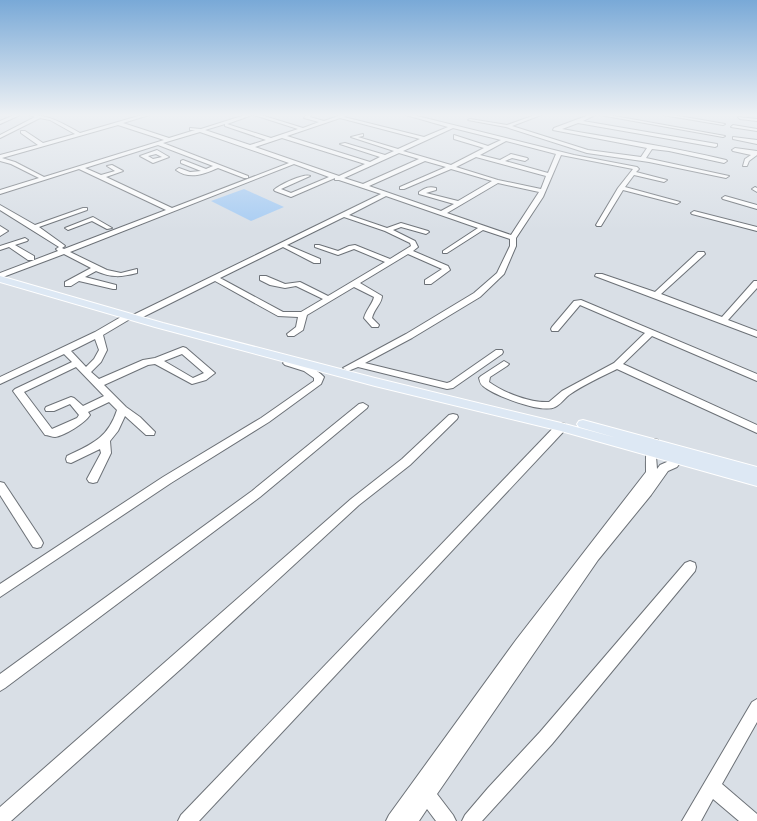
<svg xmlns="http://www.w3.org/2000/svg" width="757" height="821" font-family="Poppins,sans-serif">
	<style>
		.green { fill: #a7ccf3 }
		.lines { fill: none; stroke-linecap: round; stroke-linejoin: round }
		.minor-casing { stroke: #6c7177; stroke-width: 2 }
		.major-casing { stroke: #fff; stroke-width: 2 }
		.minor { fill: #fff; fill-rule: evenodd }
		.major { fill: #dde8f4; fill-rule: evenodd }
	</style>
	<rect width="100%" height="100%" fill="#d9dfe6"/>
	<polygon class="green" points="244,189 284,207 251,221 211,201"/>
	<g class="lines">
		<g class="minor-casing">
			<g id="minor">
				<polygon points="14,115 20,115 0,124 0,121"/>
				<path d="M 30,115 C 50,115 62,123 80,133 L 142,115 L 149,115 L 123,123 L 169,138 L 195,130 L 190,130 L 190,128 L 201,129 L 245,115 L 252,115 L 227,124 L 271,138 L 298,129 L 254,115 L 261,115 L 303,128 L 319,122 L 304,118 L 306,115 L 311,115 L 310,117 L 324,121 L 341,115 L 347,115 L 344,117 L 424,137 L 448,127 L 406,115 L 413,115 L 574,155 L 637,167 L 639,169 L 636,172 L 667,180 L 664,182 L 634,175 L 625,187 L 680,202 L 677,204 L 623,190 L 601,226 L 597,226 L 596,225 L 618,188 L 633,169 L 561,155 L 543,197 L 516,238 L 516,246 L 504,274 L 480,297 L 412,338 L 365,363 L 447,383 L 450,382 L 496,350 L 502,350 L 503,352 L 502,354 L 453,388 L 447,389 L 358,367 L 348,371 L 343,368 L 406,334 L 474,293 L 497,273 L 510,246 L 510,239 L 483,230 L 447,253 L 443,253 L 443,251 L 478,228 L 386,196 L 349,215 L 387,228 L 401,223 L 428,231 L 429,232 L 426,234 L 401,227 L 393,230 L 415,241 L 418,247 L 413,251 L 448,266 L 450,270 L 431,284 L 425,284 L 425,280 L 442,269 L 408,254 L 360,283 L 382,296 C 382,303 374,309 372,318 L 379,325 L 378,327 L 372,327 L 364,318 C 366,310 373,303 374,297 L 354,287 L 307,315 L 303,330 L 294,336 L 288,336 L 287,334 L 296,327 L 298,317 L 278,316 L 215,281 L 137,320 L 130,319 L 103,335 L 107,350 L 101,362 L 91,372 L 99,379 L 143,360 L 155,358 L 183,347 L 186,348 L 215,373 L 206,380 L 192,384 L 155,364 L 148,365 L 104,385 L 126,407 L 140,417 L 155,432 L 154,435 L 146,435 L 125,416 L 118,431 L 110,441 L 111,453 L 97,482 L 93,483 L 89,482 L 87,479 L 101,453 L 100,449 L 71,463 L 67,462 L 66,459 L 67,456 C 92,444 108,438 117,410 L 109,402 L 88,412 L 90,415 C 85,423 64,436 55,437 C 52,437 48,435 45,435 L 13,391 L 15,389 L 72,362 L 64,354 L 0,384 L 0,377 L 95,332 L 126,314 L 129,314 L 133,315 L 381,194 L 339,180 L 335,180 L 335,178 L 291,197 L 275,191 L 274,190 C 279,185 304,173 310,176 L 281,189 L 291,193 L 329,177 L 294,164 L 70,252 L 107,270 L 121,273 L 137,269 L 137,273 C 121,277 112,278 96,271 L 85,277 L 116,285 L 116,289 L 113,289 L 79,281 L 71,286 L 65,286 L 65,282 L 91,268 L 64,254 L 3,277 L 0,277 L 0,273 L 58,251 L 56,249 L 59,247 L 0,210 L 0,205 L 35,225 L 83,208 L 87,208 L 87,210 L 39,227 L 64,245 L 65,246 L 62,248 L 64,249 L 166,210 L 79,169 L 0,194 L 0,190 L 39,178 L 11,164 L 0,161 L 0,155 L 38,145 L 21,133 L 21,131 L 25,131 L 43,143 L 75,134 L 50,120 L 40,118 L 0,138 L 0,135 L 35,117 ZM 340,118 L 420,139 L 398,149 L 358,137 L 363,136 L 363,134 L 351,137 L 394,151 L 385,155 L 345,143 L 340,144 L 380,157 L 370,162 L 287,136 ZM 225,124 L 225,126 L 266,140 L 250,145 L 205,130 ZM 118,125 L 164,140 L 44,177 L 15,162 L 2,158 ZM 453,128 L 501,140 L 488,146 L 454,135 L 454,139 L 484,148 L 451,165 L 403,151 ZM 200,132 L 289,163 L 172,208 L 106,177 L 123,171 L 112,165 L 107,166 L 115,171 L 101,175 L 85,168 L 158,145 L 213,166 L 206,169 L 183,160 L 181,161 L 181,163 L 201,171 L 190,172 L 179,168 L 176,170 C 190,180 204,174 218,168 L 244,178 L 248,178 L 248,176 L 163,143 ZM 282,138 L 365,164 L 339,176 L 255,147 ZM 506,141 L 556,154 L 548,173 L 505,161 L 512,158 L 525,161 L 528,159 L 527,158 L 511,154 L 500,160 L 480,155 ZM 399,153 L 419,159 L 363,184 L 344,178 ZM 476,157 L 546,176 L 541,189 L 498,180 L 456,167 ZM 425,161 L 446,167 L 400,187 L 400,189 L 404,189 L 451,169 L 492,181 L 458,201 L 426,193 L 436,190 L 436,188 C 429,186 425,188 419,192 L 419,194 L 454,204 L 441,211 L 369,186 ZM 498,183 L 539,192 L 511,235 L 447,213 ZM 344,217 L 385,231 L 410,243 L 411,246 L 390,259 L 355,245 L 349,246 L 338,251 L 319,245 L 315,245 L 315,247 L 338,255 L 354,249 L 385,262 L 328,296 L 300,282 L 285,284 L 266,276 L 260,276 L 260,280 L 270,285 L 285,288 L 296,286 L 323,299 L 301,312 L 283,312 L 220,278 L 283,247 L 314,263 L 320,263 L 320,259 L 287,245 ZM 95,339 L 99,350 L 94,359 L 86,367 L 71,351 ZM 182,354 L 204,373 L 193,378 L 164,361 ZM 76,367 L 104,396 L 83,406 L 74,398 L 71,397 L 46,407 L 45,409 L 46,411 L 54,411 L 70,404 L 79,415 L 77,418 L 52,429 L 24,392 Z"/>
				<path d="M 535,115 L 541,115 L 512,126 L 588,150 L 641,157 L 647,148 L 553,130 L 554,128 L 589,115 L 595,115 L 583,121 L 717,144 L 717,146 L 715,147 L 578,123 L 562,129 C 617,139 672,147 726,160 L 727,161 L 724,163 L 669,151 L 652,149 L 646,158 L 729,176 L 726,178 L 649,162 L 587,153 L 506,127 L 468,120 L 470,119 L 507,125 Z"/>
				<polygon points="600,115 609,115 725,136 723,137"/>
				<polygon points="663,115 673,115 725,124 723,125"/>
				<polygon points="738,117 757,119 757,121 740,119"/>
				<polygon points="733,125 757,129 757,131 731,127"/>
				<polygon points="733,137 757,140 757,144 733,139"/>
				<polygon points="735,148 757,151 757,155 749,161 747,166 743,166 745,159 751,155 733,151 732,150"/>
				<path d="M 157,150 L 169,157 L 153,163 L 140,156 ZM 156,154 L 162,157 L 153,159 L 148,156 Z"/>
				<polygon points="755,187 757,188 757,192 752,189"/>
				<polygon points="725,196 757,205 757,209 723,199 722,198"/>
				<polygon points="694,211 757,227 757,231 692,214 691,213"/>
				<polygon points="93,217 112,228 107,229 92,221 68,230 65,228"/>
				<polygon points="0,226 8,231 0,236"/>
				<polygon points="25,238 28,240 27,241 15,245 34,256 34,260 28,260 9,247 0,250 0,246"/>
				<polygon points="698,252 704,252 705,254 661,294 722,317 754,281 757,281 757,288 728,320 757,331 757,337 595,276 596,274 602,274 655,292"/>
				<path d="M 581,300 L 757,374 L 757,381 L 652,336 L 623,364 L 757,425 L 757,433 L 617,369 C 601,377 583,385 569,395 C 564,399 560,405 555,407 C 542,414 493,395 483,386 C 480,384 480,381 479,378 L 481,376 L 504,361 L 509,364 L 507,366 L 490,377 L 489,382 C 504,393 531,403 549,402 L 562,391 L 614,363 L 645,333 L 580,305 L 558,331 L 552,331 L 551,329 L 552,327 L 574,301 Z"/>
				<path d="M 290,357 L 293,358 L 295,360 L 293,362 C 304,365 316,368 324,377 L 321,384 L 269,422 L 171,483 L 0,597 L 0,584 L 163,477 L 261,418 L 314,381 L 314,378 L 304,371 L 285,365 L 283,363 L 287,358 Z"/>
				<polygon points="363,403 368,406 367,408 260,497 5,688 0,691 0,674 252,491 359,404"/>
				<polygon points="453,414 457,415 458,417 457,419 410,465 359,505 183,667 11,821 0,821 0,807 351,499 402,459 449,415"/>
				<polygon points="561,423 565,424 566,427 565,430 199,821 178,821 181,815 557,424"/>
				<path d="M 654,439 L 658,440 L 659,443 L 656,456 L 657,469 L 660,465 L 669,461 L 673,448 L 681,448 L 682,451 L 680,463 L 677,467 L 668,471 L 651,495 L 598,560 L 437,794 L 453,815 L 456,821 L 436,821 L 427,809 L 419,821 L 386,821 L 389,815 L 516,640 L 646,472 C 646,461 645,450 650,440 Z"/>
				<polygon points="0,482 4,483 41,539 43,543 41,547 37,548 33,547 0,495"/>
				<polygon points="690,561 695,563 696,567 695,571 552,744 482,821 462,821 465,815 488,788 540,732 685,563"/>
				<polygon points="757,699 757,722 722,784 757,814 757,821 739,821 713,799 701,821 682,821 752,702"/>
			</g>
		</g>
		<g class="major-casing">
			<polygon id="major" points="0,276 163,323 375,378 561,423 617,438 579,427 577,424 579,421 583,420 757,467 757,486 561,431 375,386 155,327 0,282"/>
		</g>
		<use href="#minor" class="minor"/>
		<use href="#major" class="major"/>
	</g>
	<linearGradient id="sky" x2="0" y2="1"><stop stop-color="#79a9d7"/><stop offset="0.5" stop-color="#eef1f4"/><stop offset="1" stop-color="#eef1f4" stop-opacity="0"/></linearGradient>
	<rect width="757" height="230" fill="url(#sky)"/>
</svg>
